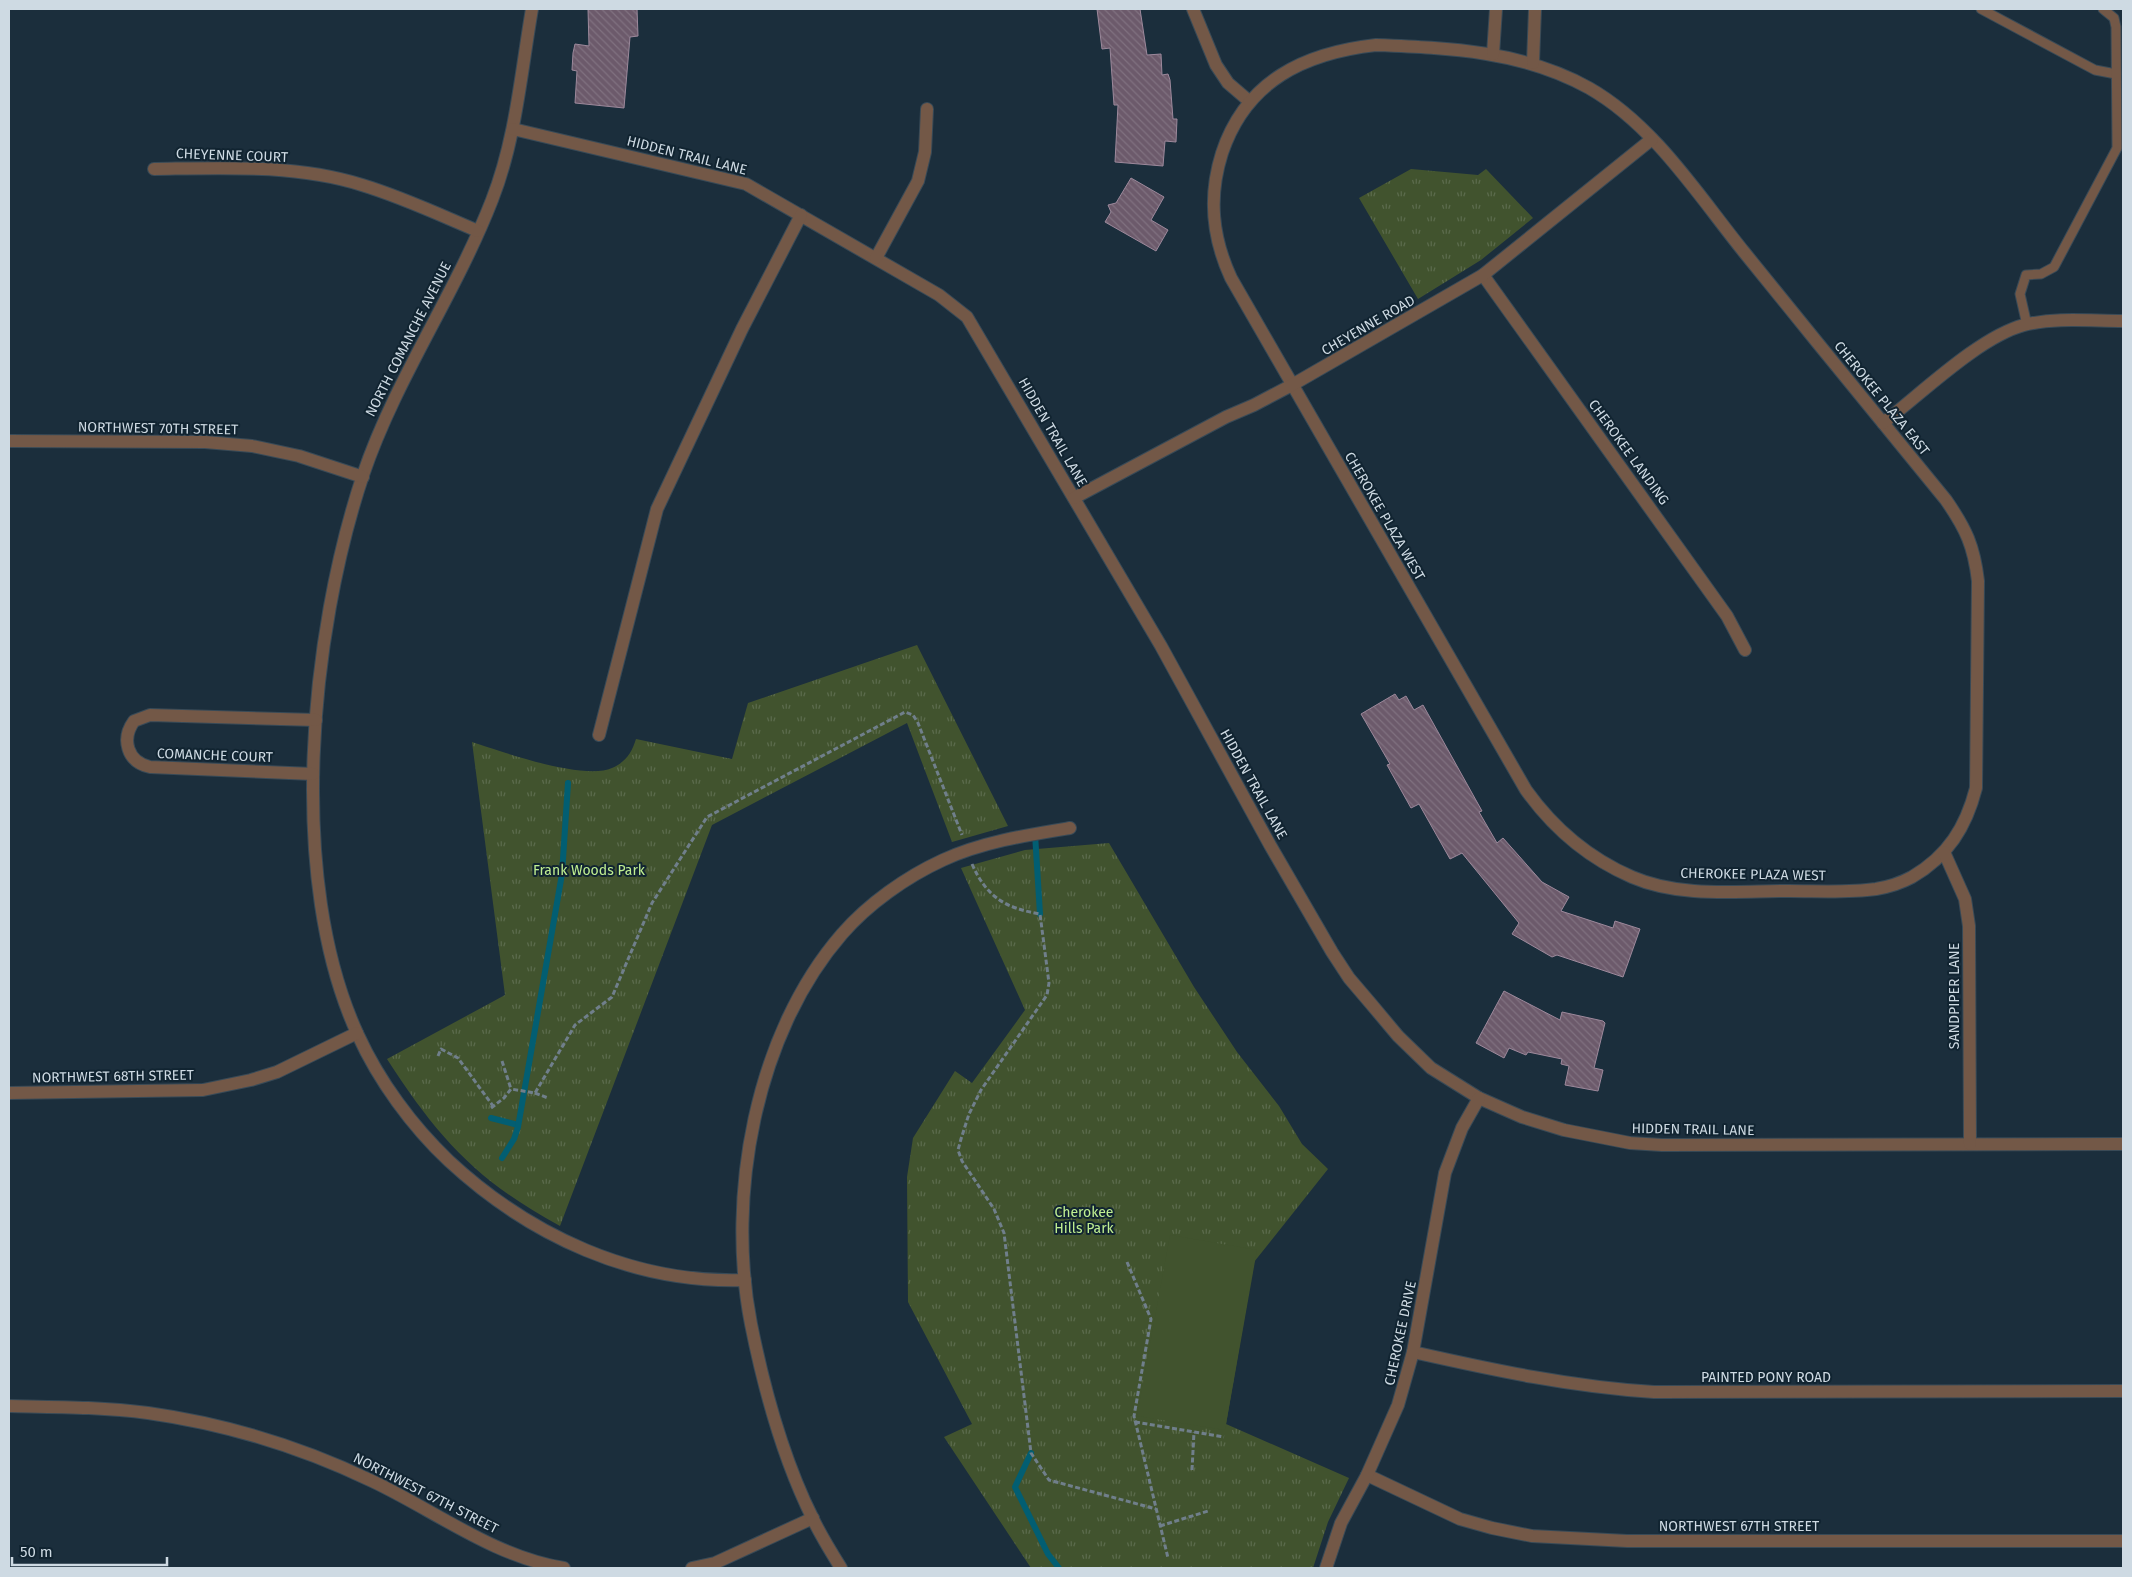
<svg xmlns="http://www.w3.org/2000/svg" width="2132" height="1577" font-family="'Fira Sans',sans-serif">
	<style>
		.grass { fill: url(#grass-tufts) }
		.pitch { fill: #41532e }
		.lines { fill: none; stroke-linecap: round; stroke-linejoin: round }
		.stream { stroke: #025e72; stroke-width: 6 }
		.building { fill: url(#building-back-hatch); stroke: #9d899c }
		.service-casing { stroke: #384a57; stroke-width: 11 }
		.minor-casing { stroke: #384a57; stroke-width: 14 }
		.path { stroke: #707f8b; stroke-width: 3; stroke-dasharray: 5 2.5; stroke-linecap: butt }
		.service { stroke: #735847; stroke-width: 9 }
		.minor { stroke: #735847; stroke-width: 12 }
		.labels { text-anchor: middle; stroke-width: 4; stroke-linejoin: round; paint-order: stroke }
		.street-label { font-size: 14px; fill: #cedae3; stroke: #112431 }
		.park-label { font-size: 14px; fill: #c0ef91; stroke: #112431 }
	</style>
	<defs>
		<pattern id="grass-tufts" width="24" height="20" patternUnits="userSpaceOnUse" patternTransform="scale(1.25)"><rect width="24" height="20" fill="#41532e"/><path d="M3 7l-1-3M5 7V3M7 7l1-3M15 17l-1-3M17 17v-4M19 17l1-3" fill="none" stroke="#5b6b4c"/></pattern>
		<pattern id="building-back-hatch" width="6" height="6" patternUnits="userSpaceOnUse" patternTransform="scale(1.25)"><rect width="6" height="6" fill="#6c5a6b"/><path d="M-1 5l2 2M0 0l6 6M5-1l2 2" fill="none" stroke="#807180"/></pattern>
	</defs>
	<rect width="100%" height="100%" fill="#1b2e3c"/>
	<g class="grass">
		<polygon points="1411,169 1478,175 1486,169 1533,218 1481,260 1418,299 1359,198"/>
		<path d="M 917,645 L 1008,826 L 952,842 L 907,723 L 712,825 L 560,1226 C 477,1181 438,1138 387,1059 L 505,995 L 472,742 C 503,752 584,781 612,768 C 626,762 632,752 636,739 L 732,759 L 748,703 Z"/>
		<polygon points="1109,843 1194,987 1237,1052 1279,1106 1302,1144 1328,1169 1254,1262 1226,1424 1349,1478 1328,1522 1313,1568 1031,1568 944,1437 972,1424 908,1302 907,1177 913,1138 955,1071 972,1083 1025,1010 961,868 1025,850"/>
	</g>
	<polygon class="pitch" points="1170,1235 1257,1250 1225,1430 1137,1416"/>
	<g class="lines">
		<g class="stream">
			<polyline points="1035,834 1040,914"/>
			<polyline points="491,1118 518,1125"/>
			<polyline points="502,1158 514,1139 518,1127 562,874 568,783"/>
			<polyline points="1031,1453 1015,1487 1048,1554 1059,1568"/>
		</g>
	</g>
	<g class="building">
		<polygon points="588,9 637,9 638,36 630,37 624,108 575,103 577,71 572,70 573,53 575,44 589,46"/>
		<polygon points="1097,9 1140,9 1147,55 1161,54 1162,75 1168,74 1170,80 1173,119 1177,119 1176,142 1165,141 1163,166 1115,162 1118,105 1114,105 1110,48 1102,49"/>
		<polygon points="1131,178 1164,197 1151,220 1168,230 1156,251 1105,222 1111,212 1108,205 1116,203"/>
		<polygon points="1395,694 1399,700 1406,696 1414,710 1423,705 1482,811 1479,812 1497,843 1503,838 1542,882 1569,897 1561,911 1613,928 1615,921 1640,929 1623,977 1557,955 1552,957 1512,934 1519,923 1462,853 1450,859 1419,804 1411,808 1387,765 1390,764 1361,714"/>
		<polygon points="1504,991 1560,1020 1562,1012 1603,1021 1605,1023 1594,1068 1603,1070 1598,1091 1565,1085 1569,1066 1561,1064 1562,1059 1528,1052 1526,1055 1509,1048 1504,1058 1476,1043"/>
	</g>
	<g class="lines">
		<g class="service-casing">
			<g id="service">
				<polyline points="1981,9 2095,70 2116,74"/>
				<polyline points="2027,325 2020,294 2026,275 2041,274 2054,267 2117,148 2116,27 2114,18 2103,9"/>
			</g>
		</g>
		<g class="minor-casing">
			<g id="minor">
				<path d="M 532,9 C 521,72 516,139 492,200 C 455,295 396,378 363,475 C 310,634 286,880 358,1035 C 379,1081 412,1126 449,1161 C 530,1236 634,1284 745,1280"/>
				<polyline points="1193,9 1216,65 1228,83 1249,101"/>
				<path d="M 1376,45 C 1450,48 1523,51 1589,88 C 1654,125 1698,195 1744,252 C 1811,335 1878,417 1946,500 C 1966,529 1974,546 1978,581 L 1976,788 C 1966,827 1948,856 1912,877 C 1901,883 1888,887 1876,889 C 1848,893 1818,891 1789,891 C 1739,891 1680,898 1632,877 C 1588,858 1554,829 1526,790 L 1231,278 C 1212,237 1208,197 1222,153 C 1246,81 1304,53 1376,45 Z"/>
				<polyline points="1493,54 1496,9"/>
				<polyline points="1533,63 1535,9"/>
				<polyline points="513,129 746,184 939,295 967,317 1161,646 1270,845 1332,952 1349,978 1372,1005 1398,1036 1431,1068 1479,1098 1522,1117 1564,1130 1630,1143 1662,1145 2123,1144"/>
				<path d="M 154,169 C 222,168 295,164 362,185 C 402,197 440,215 478,231"/>
				<polyline points="876,258 918,181 925,152 927,109"/>
				<polyline points="1483,275 1727,616 1745,650"/>
				<path d="M 1883,423 C 1921,394 1979,337 2024,325 C 2056,317 2091,321 2123,321"/>
				<polyline points="9,441 205,442 252,446 299,456 363,477"/>
				<polyline points="1074,498 1226,417 1254,405 1292,385 1483,275 1652,139"/>
				<polyline points="599,735 657,509 742,329 801,215"/>
				<path d="M 313,774 L 150,767 C 127,762 121,739 134,721 L 150,715 L 316,720"/>
				<polyline points="1944,852 1965,899 1969,926 1970,1144"/>
				<polyline points="9,1093 203,1090 251,1080 277,1072 357,1033"/>
				<path d="M 1413,1352 C 1493,1370 1572,1387 1654,1392 L 2123,1391"/>
				<path d="M 9,1406 C 55,1407 102,1407 148,1413 C 226,1424 301,1447 372,1481 C 434,1510 494,1557 564,1568"/>
				<polyline points="1367,1475 1460,1519 1492,1528 1532,1536 1627,1541 2123,1541"/>
				<polyline points="692,1568 715,1563 813,1518"/>
				<path d="M 841,1568 C 831,1552 821,1536 813,1519 C 783,1459 764,1389 751,1324 C 726,1197 755,1034 842,934 C 868,904 906,877 943,860 C 982,842 1027,835 1070,828"/>
				<polyline points="1326,1568 1341,1523 1367,1475 1398,1405 1413,1352 1445,1173 1462,1128 1479,1098"/>
			</g>
		</g>
		<g class="path">
			<path d="M 972,864 C 987,898 1006,908 1040,914 L 1049,983 L 1047,995 L 981,1090 L 969,1114 L 961,1139 L 958,1150 L 962,1161 L 994,1209 L 1004,1233 L 1031,1453 L 1049,1480 L 1156,1509"/>
			<polyline points="438,1056 441,1049 458,1058 493,1106"/>
			<polyline points="502,1061 511,1089"/>
			<polyline points="535,1093 548,1098"/>
			<polyline points="491,1108 504,1098 511,1089 535,1093 575,1025 612,997 652,903 707,817 905,712 913,715 918,723 962,835"/>
			<polyline points="1127,1262 1151,1319 1134,1416 1168,1558"/>
			<polyline points="1135,1422 1224,1437"/>
			<polyline points="1192,1470 1194,1432"/>
			<polyline points="1160,1526 1208,1511"/>
		</g>
		<use href="#service" class="service"/>
		<use href="#minor" class="minor"/>
	</g>
	<g class="labels">
		<g class="street-label">
			<text transform="translate(232 155) rotate(2)" y="5">CHEYENNE COURT</text>
			<text transform="translate(687 155) rotate(14)" y="5">HIDDEN TRAIL LANE</text>
			<text transform="translate(1368 325) rotate(-30)" y="5">CHEYENNE ROAD</text>
			<text transform="translate(408 339) rotate(-63)" y="5">NORTH COMANCHE AVENUE</text>
			<text transform="translate(1882 398) rotate(51)" y="5">CHEROKEE PLAZA EAST</text>
			<text transform="translate(158 428) rotate(1)" y="5">NORTHWEST 70TH STREET</text>
			<text transform="translate(1053 432) rotate(60)" y="5">HIDDEN TRAIL LANE</text>
			<text transform="translate(1629 452) rotate(54)" y="5">CHEROKEE LANDING</text>
			<text transform="translate(1385 516) rotate(60)" y="5">CHEROKEE PLAZA WEST</text>
			<text transform="translate(215 755) rotate(2)" y="5">COMANCHE COURT</text>
			<text transform="translate(1254 784) rotate(61)" y="5">HIDDEN TRAIL LANE</text>
			<text transform="translate(1753 874) rotate(1)" y="5">CHEROKEE PLAZA WEST</text>
			<text transform="translate(1954 996) rotate(-90)" y="5">SANDPIPER LANE</text>
			<text transform="translate(113 1076) rotate(-1)" y="5">NORTHWEST 68TH STREET</text>
			<text transform="translate(1693 1129) rotate(1)" y="5">HIDDEN TRAIL LANE</text>
			<text transform="translate(1400 1333) rotate(-78)" y="5">CHEROKEE DRIVE</text>
			<text x="1766" y="1382">PAINTED PONY ROAD</text>
			<text transform="translate(426 1493) rotate(27)" y="5">NORTHWEST 67TH STREET</text>
			<text x="1739" y="1531">NORTHWEST 67TH STREET</text>
		</g>
		<g class="park-label">
			<text x="589" y="875">Frank Woods Park</text>
			<text x="1084" y="1217">Cherokee<tspan x="1084" dy="16">Hills Park</tspan></text>
		</g>
	</g>
	<rect width="2132" height="1577" fill="none" stroke="#cedae3" stroke-width="20"/>
	<path d="M12 1557v8h155v-8" fill="none" stroke="#cedae3" stroke-width="2.5"/>
	<text x="20" y="1557" font-size="15" fill="#cedae3" stroke="#112431" stroke-width="4" paint-order="stroke">50 m</text>
</svg>
